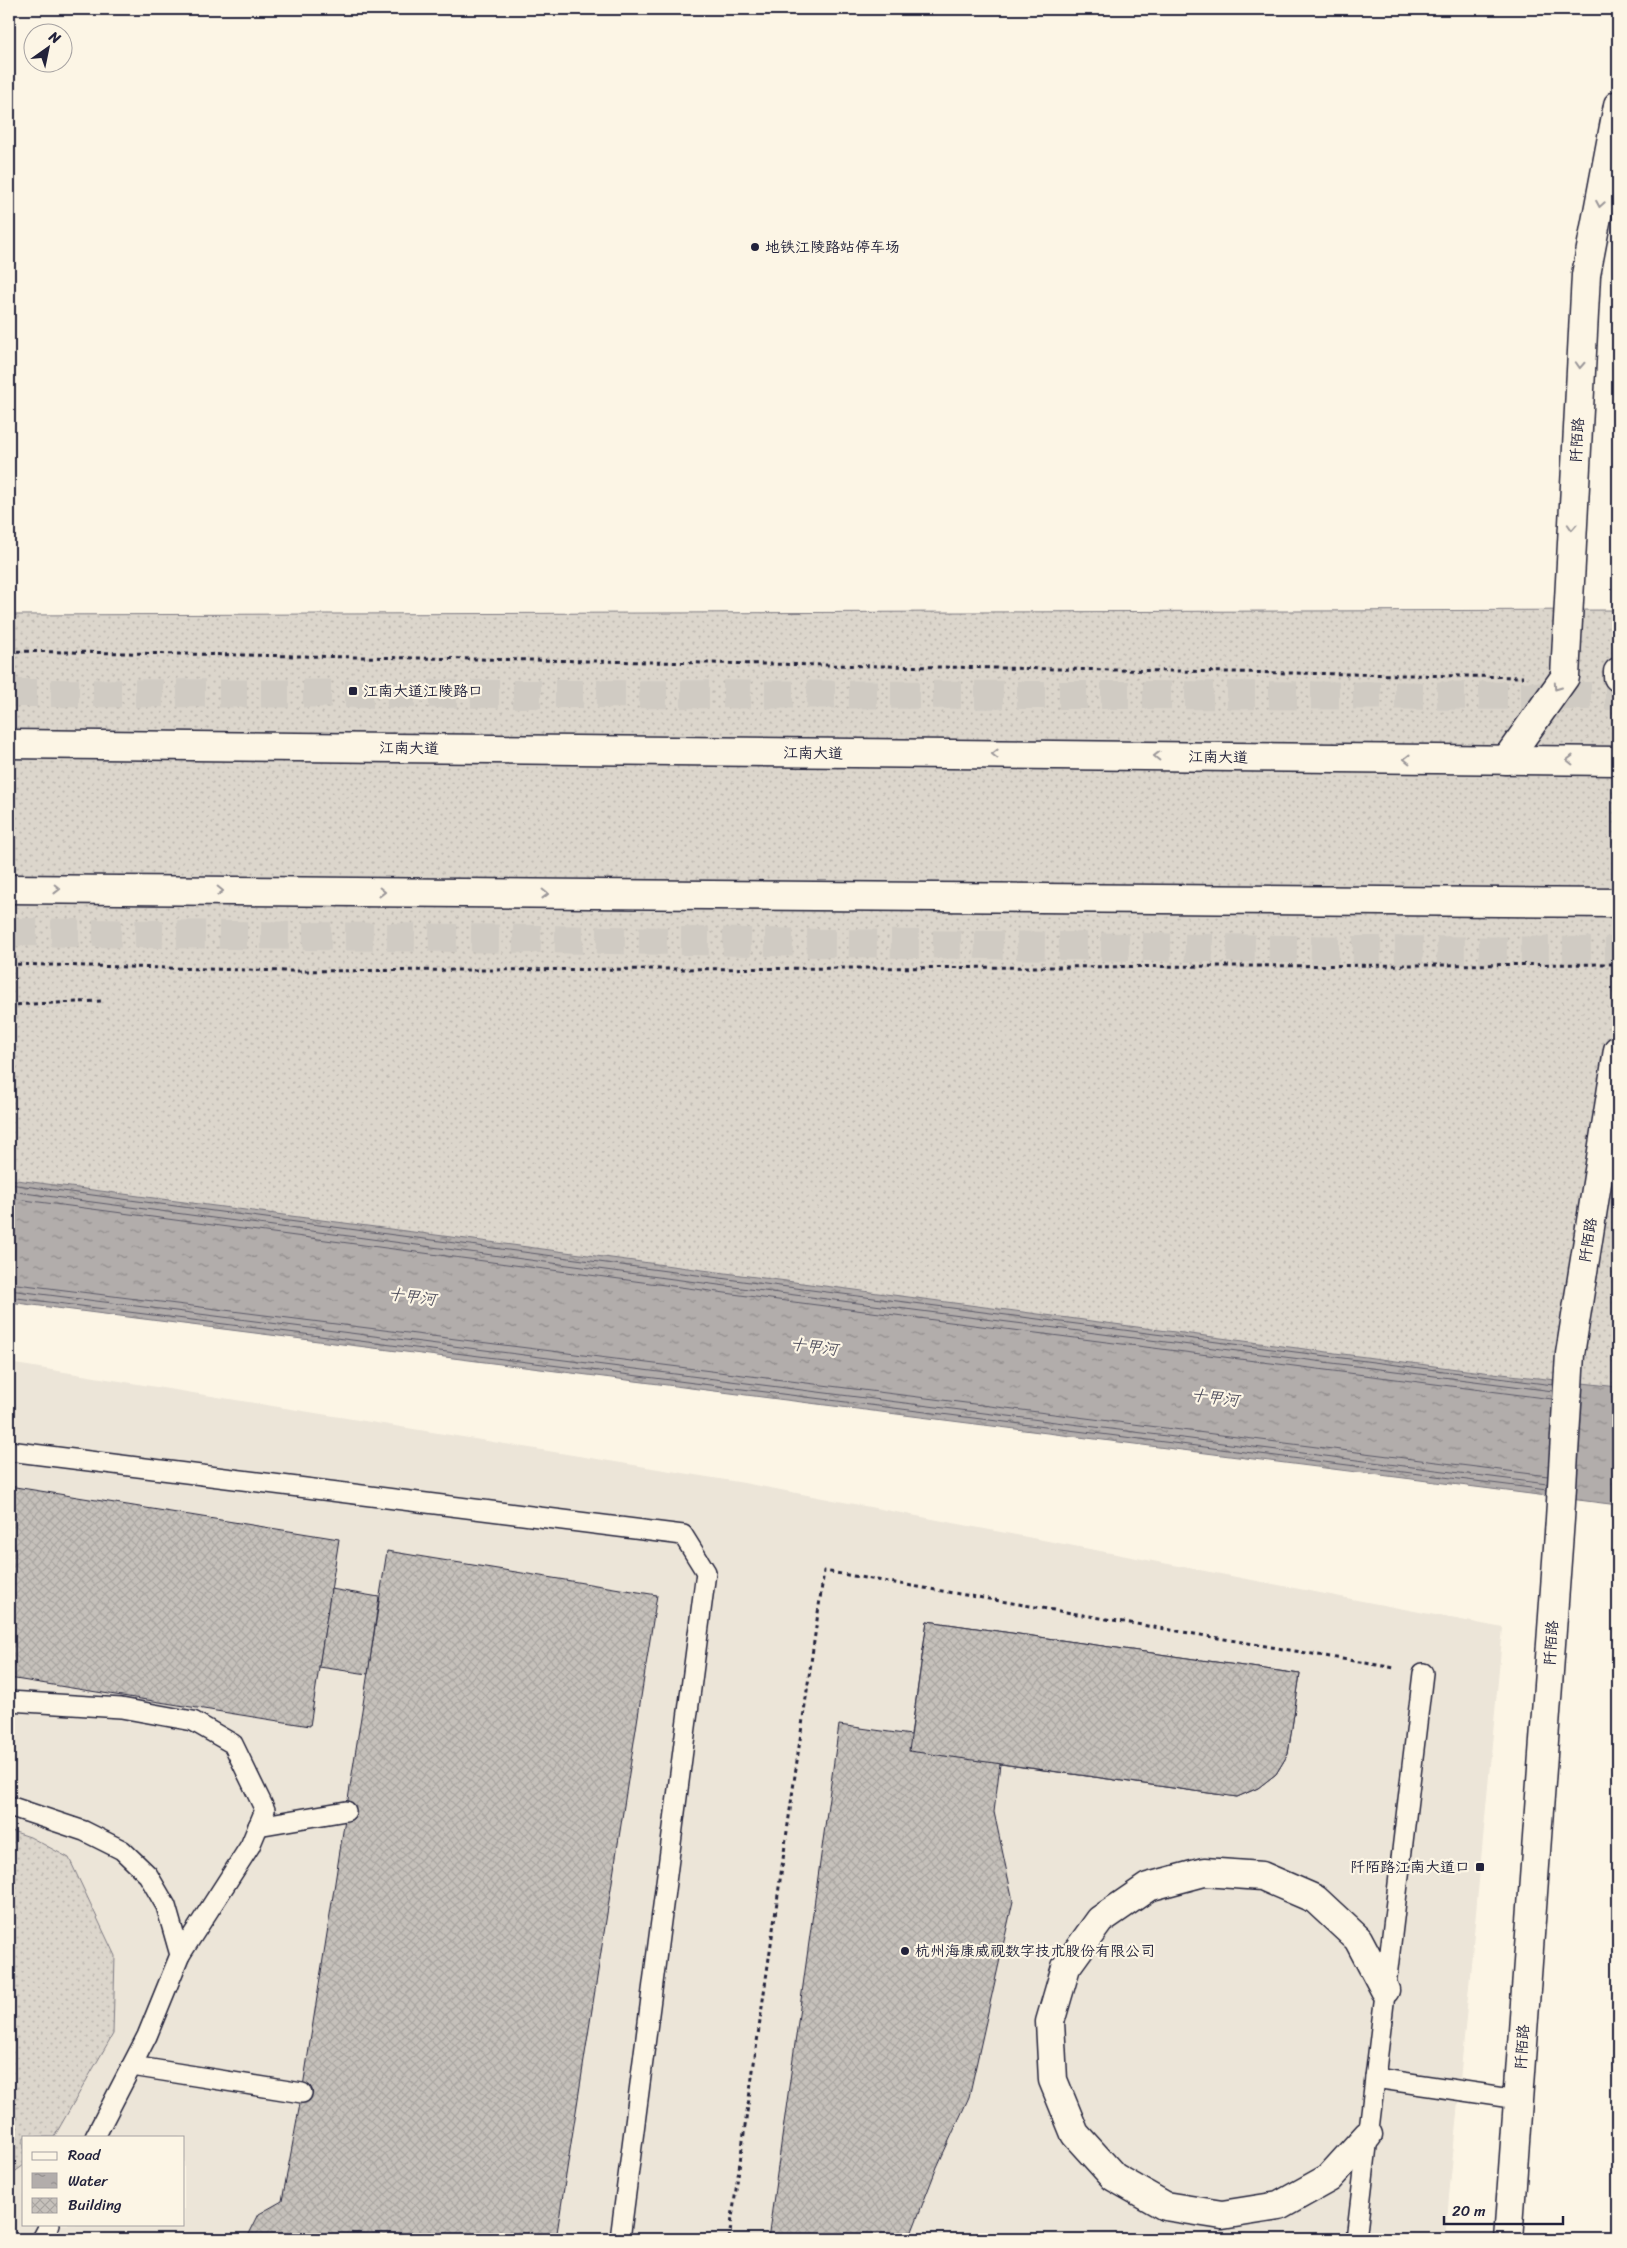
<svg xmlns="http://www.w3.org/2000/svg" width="1627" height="2248" font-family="Sriracha,'LXGW WenKai TC',sans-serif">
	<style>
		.built { fill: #ece5d8; fill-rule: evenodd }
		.grass { fill: url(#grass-dots); stroke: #7f7c84 }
		.water { fill: url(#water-ripples); stroke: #78757e }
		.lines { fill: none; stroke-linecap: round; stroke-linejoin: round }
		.shore { stroke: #5c5a68; stroke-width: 1 }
		.building { fill: url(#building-cross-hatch); stroke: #22223b }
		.trunk-tunnel { stroke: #d0cbc3; stroke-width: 28; stroke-dasharray: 28 14; stroke-linecap: butt }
		.service-casing { stroke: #22223b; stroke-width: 22 }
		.pedestrian-casing { stroke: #22223b; stroke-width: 31 }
		.tertiary-casing { stroke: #22223b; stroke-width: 31 }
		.primary-casing { stroke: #22223b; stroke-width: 31 }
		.path { stroke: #22223b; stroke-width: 3; stroke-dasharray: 4 4; stroke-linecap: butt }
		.service { stroke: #fcf5e5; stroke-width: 19 }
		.pedestrian { stroke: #fcf5e5; stroke-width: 28 }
		.tertiary { stroke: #fcf5e5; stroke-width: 28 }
		.primary { stroke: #fcf5e5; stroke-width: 28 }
		.oneway { stroke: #9a9698 }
		.poi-dot { fill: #22223b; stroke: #fcf5e5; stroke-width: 2 }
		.labels { text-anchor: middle; stroke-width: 4.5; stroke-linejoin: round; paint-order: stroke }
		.poi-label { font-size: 15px; fill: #22223b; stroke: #fcf5e5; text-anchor: start }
		.street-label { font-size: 15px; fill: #22223b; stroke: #fcf5e5 }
		.water-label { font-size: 16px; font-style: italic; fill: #545362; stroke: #fcf5e5 }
	</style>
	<defs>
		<pattern id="grass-dots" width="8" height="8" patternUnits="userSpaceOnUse" patternTransform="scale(1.25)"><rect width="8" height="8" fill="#dcd6cc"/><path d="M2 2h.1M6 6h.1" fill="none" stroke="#bcb7b0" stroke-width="1.8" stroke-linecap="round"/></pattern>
		<pattern id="water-ripples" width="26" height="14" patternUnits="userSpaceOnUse" patternTransform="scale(1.25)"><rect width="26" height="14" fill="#b2adab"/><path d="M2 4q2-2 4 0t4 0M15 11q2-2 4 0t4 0" fill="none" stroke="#908c8c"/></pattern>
		<pattern id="building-cross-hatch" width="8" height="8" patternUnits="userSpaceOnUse" patternTransform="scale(1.25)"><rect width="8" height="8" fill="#c6c1bb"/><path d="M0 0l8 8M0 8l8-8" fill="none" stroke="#aaa6a2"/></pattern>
	</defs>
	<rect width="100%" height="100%" fill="#fcf5e5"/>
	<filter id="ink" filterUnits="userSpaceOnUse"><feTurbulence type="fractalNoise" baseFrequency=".02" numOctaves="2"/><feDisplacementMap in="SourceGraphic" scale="10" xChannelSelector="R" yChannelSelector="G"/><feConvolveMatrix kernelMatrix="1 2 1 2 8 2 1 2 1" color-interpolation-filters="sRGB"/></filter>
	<g filter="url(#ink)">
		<path class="built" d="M 9,1363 L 744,1483 L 1503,1628 L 1445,2239 L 9,2239 ZM 24,2137 L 184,2137 L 184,2224 L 24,2224 Z"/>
		<g class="grass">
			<polygon points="1618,610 1618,1417 9,1196 9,615"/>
			<polygon points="9,1830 30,1837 69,1858 115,1956 113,2034 54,2137 24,2137 24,2165 9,2176"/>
		</g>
		<polygon class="water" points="9,1179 1457,1369 1618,1387 1618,1505 9,1302"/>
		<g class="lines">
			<g class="shore">
				<polyline points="9,1184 780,1286 1553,1385"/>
				<polyline points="9,1191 779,1293 1553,1391"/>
				<polyline points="9,1198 778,1300 1552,1399"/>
				<polyline points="9,1283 1548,1476"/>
				<polyline points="9,1290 1547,1484"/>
				<polyline points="9,1297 1547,1490"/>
			</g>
		</g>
		<g class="building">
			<polygon points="9,1486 339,1539 310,1726 9,1678"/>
			<polygon points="387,1551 657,1595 556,2239 247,2238 259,2214 282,2201 302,2093"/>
			<polygon points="331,1589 379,1597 368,1674 319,1667"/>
			<polygon points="927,1621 1300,1674 1288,1754 1276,1774 1258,1788 1237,1797 1000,1764 994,1812 1013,1901 969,2097 937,2167 909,2239 768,2239 839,1725 911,1735"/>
			<polygon points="927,1621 1300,1674 1288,1754 1276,1774 1258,1788 1237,1797 909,1751"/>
		</g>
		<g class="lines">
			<g class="trunk-tunnel">
				<polyline points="9,693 1618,696"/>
				<polyline points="9,932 1360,950 1618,951"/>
			</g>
			<g class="service-casing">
				<g id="service">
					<polyline points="9,1451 683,1535 706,1572 620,2239"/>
					<polyline points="9,1701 121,1708 193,1721 233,1744 265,1810 250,1846 180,1955"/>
					<polyline points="9,1806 84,1831 122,1850 148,1875 166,1906 180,1955 147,2036 95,2137"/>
					<polyline points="258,1826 346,1811"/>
					<polyline points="132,2066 302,2093"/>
					<polyline points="1375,2078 1518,2099"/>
					<polyline points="42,2239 50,2224"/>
					<polyline points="1356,2239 1423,1673"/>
				</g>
			</g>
			<g class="pedestrian-casing">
				<polyline id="pedestrian" points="1368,2135 1329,2178 1279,2206 1222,2215 1165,2206 1114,2177 1075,2134 1053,2080 1050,2022 1066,1967 1100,1920 1148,1887 1204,1872 1262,1876 1315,1899 1358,1939 1385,1990"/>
			</g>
			<g class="tertiary-casing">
				<g id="tertiary">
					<polyline points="1618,672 1618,677"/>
					<polyline points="1506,760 1565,677 1586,275 1618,105"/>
					<polyline points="1508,2239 1560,1519 1570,1354 1618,1050"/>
				</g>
			</g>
			<g class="primary-casing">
				<g id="primary">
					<polyline points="9,744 1618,761"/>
					<polyline points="9,889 1618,903"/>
				</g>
			</g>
			<g class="path">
				<polyline points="9,651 1523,677"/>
				<polyline points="9,964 286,971 1618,964"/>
				<polyline points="9,1005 101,1001"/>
				<polyline points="729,2239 824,1571 1395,1668"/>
			</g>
			<use href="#service" class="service"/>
			<use href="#pedestrian" class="pedestrian"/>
			<use href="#tertiary" class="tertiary"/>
			<use href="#primary" class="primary"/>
		</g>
		<defs><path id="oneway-chevron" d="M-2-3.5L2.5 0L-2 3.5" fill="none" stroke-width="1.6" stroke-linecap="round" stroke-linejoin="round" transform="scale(1.25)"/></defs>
		<g class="oneway">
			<use href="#oneway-chevron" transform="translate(1600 204) rotate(100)"/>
			<use href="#oneway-chevron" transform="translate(1580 365) rotate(93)"/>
			<use href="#oneway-chevron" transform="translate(1572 527) rotate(93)"/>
			<use href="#oneway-chevron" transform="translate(1557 687) rotate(125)"/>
			<use href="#oneway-chevron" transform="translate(995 754) rotate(-179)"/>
			<use href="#oneway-chevron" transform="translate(1157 756) rotate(-179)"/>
			<use href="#oneway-chevron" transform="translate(1407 759) rotate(-179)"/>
			<use href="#oneway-chevron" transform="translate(1570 760) rotate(-179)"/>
			<use href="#oneway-chevron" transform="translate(57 889) rotate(1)"/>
			<use href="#oneway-chevron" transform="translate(220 891) rotate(1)"/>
			<use href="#oneway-chevron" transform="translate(382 892) rotate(1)"/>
			<use href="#oneway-chevron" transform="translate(545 894) rotate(1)"/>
		</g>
	</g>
	<g class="poi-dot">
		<circle cx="755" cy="247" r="5"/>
		<rect x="348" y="686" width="10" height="10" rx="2.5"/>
		<rect x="1475" y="1862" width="10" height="10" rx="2.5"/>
		<circle cx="905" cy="1951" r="5"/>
	</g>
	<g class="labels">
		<g class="poi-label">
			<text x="765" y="252">地铁江陵路站停车场</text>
			<text x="363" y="696">江南大道江陵路口</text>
			<text x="1470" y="1872" text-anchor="end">阡陌路江南大道口</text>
			<text x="915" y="1956">杭州海康威视数字技术股份有限公司</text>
		</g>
		<g class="street-label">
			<text transform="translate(1577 440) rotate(-87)" y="5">阡陌路</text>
			<text transform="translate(409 748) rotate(1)" y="5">江南大道</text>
			<text transform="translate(813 753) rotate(1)" y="5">江南大道</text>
			<text transform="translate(1218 757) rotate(1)" y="5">江南大道</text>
			<text transform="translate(1588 1240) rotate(-81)" y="5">阡陌路</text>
			<text transform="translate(1551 1643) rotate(-86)" y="5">阡陌路</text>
			<text transform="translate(1522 2047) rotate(-86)" y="5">阡陌路</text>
		</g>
		<g class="water-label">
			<text transform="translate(412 1296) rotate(7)" y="6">十甲河</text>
			<text transform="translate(814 1346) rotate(7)" y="6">十甲河</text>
			<text transform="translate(1215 1397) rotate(7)" y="6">十甲河</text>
		</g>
	</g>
	<rect width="1627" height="2248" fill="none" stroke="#fcf5e5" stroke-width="30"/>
	<rect x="15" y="15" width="1597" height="2218" fill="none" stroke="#22223b" stroke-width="2" filter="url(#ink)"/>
	<rect x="22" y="2136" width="162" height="90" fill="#fcf5e5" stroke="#a5a1a1"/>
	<rect x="32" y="2152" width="25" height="8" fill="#fcf5e5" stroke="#a5a1a1"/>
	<text x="68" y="2160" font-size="15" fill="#22223b">Road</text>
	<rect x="32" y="2173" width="25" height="15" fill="url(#water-ripples)" stroke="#a5a1a1"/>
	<text x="68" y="2186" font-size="15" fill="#22223b">Water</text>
	<rect x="32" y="2198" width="25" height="15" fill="url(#building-cross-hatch)" stroke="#a5a1a1"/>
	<text x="68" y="2210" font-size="15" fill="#22223b">Building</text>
	<g transform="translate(48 48) rotate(33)"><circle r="24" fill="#fcf5e5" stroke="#a5a1a1"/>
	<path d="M0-4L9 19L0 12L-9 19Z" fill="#22223b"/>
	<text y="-8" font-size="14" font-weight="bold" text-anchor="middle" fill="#22223b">N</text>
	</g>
	<path d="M1444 2216v8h119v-8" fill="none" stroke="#22223b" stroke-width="2.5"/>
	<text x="1452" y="2216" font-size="15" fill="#22223b" stroke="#fcf5e5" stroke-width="4" paint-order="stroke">20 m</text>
</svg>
